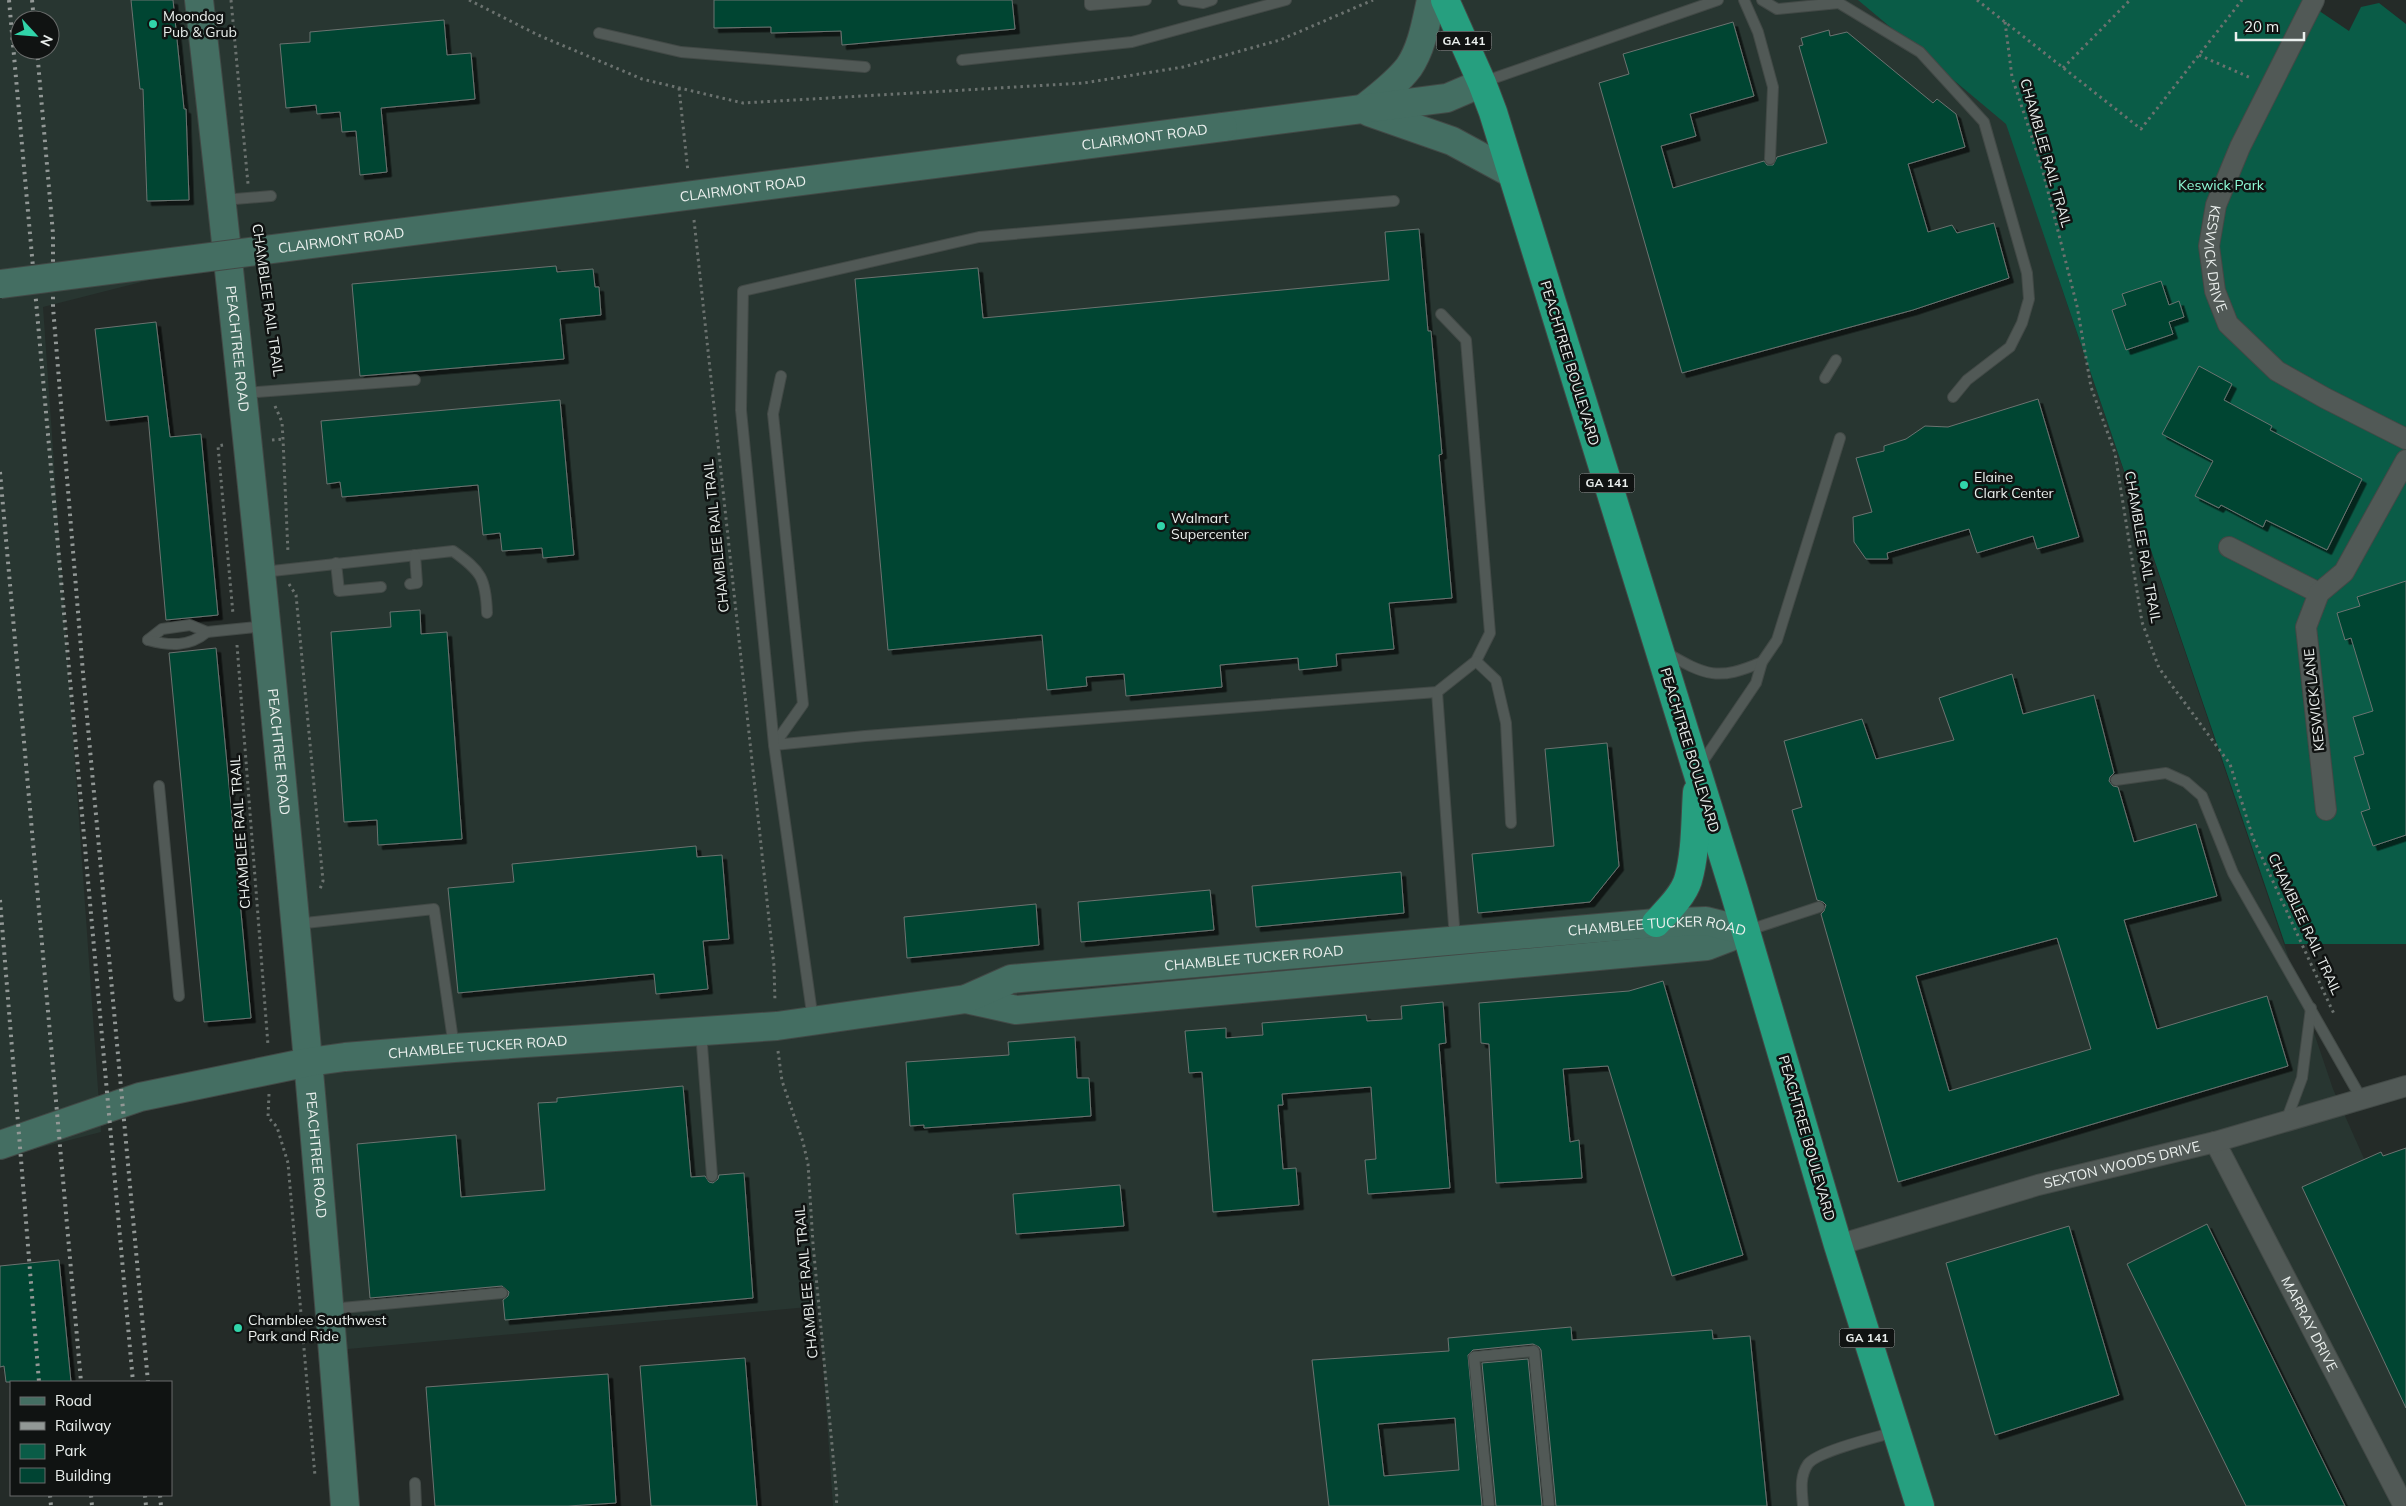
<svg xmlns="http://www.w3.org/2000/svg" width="2406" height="1506" font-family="Mulish,sans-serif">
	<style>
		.built { fill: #283631; fill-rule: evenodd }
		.green { fill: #0a5c47 }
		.building { fill: #043; stroke: #6b7370; fill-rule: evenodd; filter: url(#shadow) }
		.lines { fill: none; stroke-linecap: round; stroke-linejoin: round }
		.lane-casing { stroke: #424946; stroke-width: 12 }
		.street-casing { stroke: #424946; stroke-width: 22 }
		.secondary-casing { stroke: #424946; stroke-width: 30 }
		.highway-casing { stroke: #424946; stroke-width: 30 }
		.path { stroke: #6b726f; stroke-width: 3; stroke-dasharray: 2.5 4; stroke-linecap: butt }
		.lane { stroke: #515956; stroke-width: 10 }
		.street { stroke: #515956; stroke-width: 20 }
		.secondary { stroke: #446e62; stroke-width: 28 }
		.highway { stroke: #269f7f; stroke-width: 28 }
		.rail { stroke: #929896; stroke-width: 4; stroke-dasharray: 2.5 5; stroke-linecap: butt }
		.secondary-bridge-casing { stroke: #424946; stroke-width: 30; stroke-linecap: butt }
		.secondary-bridge { stroke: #446e62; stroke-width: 28 }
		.poi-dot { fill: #31d4a9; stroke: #101312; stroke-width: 2 }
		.labels { text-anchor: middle; stroke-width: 5; stroke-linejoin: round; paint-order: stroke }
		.shield { fill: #101312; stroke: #a9aeac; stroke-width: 1 }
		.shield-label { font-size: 12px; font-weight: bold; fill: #ebf0ee }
		.poi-label { font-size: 14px; fill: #ebf0ee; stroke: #101312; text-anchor: start }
		.street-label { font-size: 14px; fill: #ebf0ee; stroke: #101312 }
		.park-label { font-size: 14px; fill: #8ffdd8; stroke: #101312 }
	</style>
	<defs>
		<filter id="shadow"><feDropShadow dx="4.5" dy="4.5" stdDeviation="0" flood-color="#0009"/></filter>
	</defs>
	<rect width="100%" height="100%" fill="#242b28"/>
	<path class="built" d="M 0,0 L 1964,0 L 2063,263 L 2056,271 L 2333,1089 L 2406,1253 L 2406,1506 L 833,1506 L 819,1306 L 326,1351 L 296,1085 L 220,262 L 43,307 L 101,1132 L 0,1158 ZM 20,20 L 50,20 L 50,50 L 20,50 Z"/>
	<polygon class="green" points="1858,0 2303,0 2349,31 2361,7 2379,3 2406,24 2406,944 2285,944 2006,124"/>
	<g class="building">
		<polygon points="131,0 173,0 184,109 186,109 189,200 147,201 143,89 140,89"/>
		<polygon points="714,0 1012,0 1015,29 842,45 841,31 771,33 771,27 714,28"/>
		<polygon points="444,20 447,55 471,53 475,99 381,108 387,172 360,175 356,131 342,132 340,112 317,114 316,105 286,108 280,44 310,42 310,32"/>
		<polygon points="1733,22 1754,96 1690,114 1696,136 1661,146 1673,188 1764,161 1767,165 1773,165 1777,157 1827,143 1799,46 1803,45 1801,38 1829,30 1830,36 1847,32 1933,103 1937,99 1956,114 1965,147 1908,164 1928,232 1952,225 1957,233 1994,223 2009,278 1913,310 1682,373 1599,83 1629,74 1623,54"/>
		<polygon points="1419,229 1428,331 1431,331 1442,454 1439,455 1452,598 1389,603 1394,649 1336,654 1337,666 1299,670 1298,658 1220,665 1222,687 1126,696 1124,674 1086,677 1087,686 1047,690 1042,635 888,650 855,279 978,268 983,318 1389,280 1385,232"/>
		<polygon points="556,266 557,272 593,269 595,287 599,287 601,315 560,319 564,359 360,376 352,284"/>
		<polygon points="2161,281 2169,305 2179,301 2184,317 2169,322 2173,334 2126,350 2112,310 2126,305 2122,294"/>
		<polygon points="156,322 170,437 201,434 218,615 166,620 148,416 106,421 95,329"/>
		<polygon points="2199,366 2232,384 2224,400 2272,426 2270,430 2362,479 2327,550 2266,520 2263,527 2221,505 2219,508 2195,496 2213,461 2162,434"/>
		<polygon points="2038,399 2079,537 2037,549 2033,536 1977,553 1969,529 1887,553 1888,559 1866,559 1854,542 1853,517 1872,512 1856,458 1884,451 1884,446 1906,439 1925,426 1948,427"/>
		<polygon points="560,400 574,555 543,558 542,548 502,551 500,533 483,535 478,485 342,497 340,482 327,484 321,421"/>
		<polygon points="2406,581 2406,835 2373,846 2361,812 2370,809 2354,757 2364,754 2353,717 2373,711 2351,638 2345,640 2337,613 2360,606 2357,597"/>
		<polygon points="420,610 421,634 447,632 462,839 378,845 377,820 344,822 331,632 391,627 390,612"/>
		<polygon points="216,648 251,1018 204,1022 169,653"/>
		<path d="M 2012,674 L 2023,714 L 2094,695 L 2114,773 L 2110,777 L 2109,781 L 2113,786 L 2118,787 L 2134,842 L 2196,824 L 2217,896 L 2124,920 L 2157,1029 L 2267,996 L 2288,1066 L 1898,1182 L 1821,914 L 1824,911 L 1826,905 L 1823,902 L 1817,900 L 1792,810 L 1802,807 L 1784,741 L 1862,719 L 1876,759 L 1954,740 L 1939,698 ZM 2057,938 L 2091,1049 L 1949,1091 L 1916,976 Z"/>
		<polygon points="1607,743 1619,866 1590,902 1478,913 1472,854 1554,846 1545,749"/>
		<polygon points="696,846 697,857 722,855 729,939 703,941 708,989 656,994 654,974 458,993 448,888 514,882 512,864"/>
		<polygon points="1401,872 1404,913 1256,927 1252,886"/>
		<polygon points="1210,890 1214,930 1081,942 1078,902"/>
		<polygon points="1036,904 1039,945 907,958 904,917"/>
		<polygon points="1663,981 1743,1255 1672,1276 1608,1066 1563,1069 1570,1142 1579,1140 1582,1178 1496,1183 1489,1044 1481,1043 1479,1003 1629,991"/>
		<polygon points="1443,1002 1446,1043 1439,1044 1450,1188 1368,1194 1365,1160 1376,1159 1371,1087 1282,1094 1283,1105 1278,1105 1283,1169 1296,1168 1299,1205 1213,1212 1202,1072 1189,1073 1185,1031 1226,1028 1226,1038 1263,1035 1262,1023 1366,1015 1367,1021 1402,1019 1401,1006"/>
		<polygon points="1075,1037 1077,1078 1089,1078 1091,1116 924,1128 924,1125 910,1126 906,1062 1009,1055 1008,1042"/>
		<polygon points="683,1086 691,1177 705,1176 709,1182 713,1183 718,1179 719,1175 744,1173 753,1298 505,1320 503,1300 508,1296 509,1292 502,1286 370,1298 357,1144 456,1135 461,1197 545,1190 538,1103 557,1102 557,1098"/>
		<polygon points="2406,1148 2406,1408 2302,1187 2381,1152 2383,1156"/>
		<polygon points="1120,1185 1124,1226 1016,1234 1013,1194"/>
		<polygon points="2207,1224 2345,1506 2246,1506 2127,1264"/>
		<polygon points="2069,1226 2119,1395 1995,1435 1946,1263"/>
		<polygon points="59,1260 71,1382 6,1382 4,1366 0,1367 0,1266"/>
		<path d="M 1571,1327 L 1572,1340 L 1712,1330 L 1713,1339 L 1750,1336 L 1767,1506 L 1556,1506 L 1541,1350 L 1539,1347 L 1533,1344 L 1473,1350 L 1468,1355 L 1482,1506 L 1329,1506 L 1312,1360 L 1449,1351 L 1448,1338 ZM 1455,1418 L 1459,1470 L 1384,1476 L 1378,1424 Z"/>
		<polygon points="745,1358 757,1506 651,1506 640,1366"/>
		<polygon points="1528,1359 1542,1506 1496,1506 1482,1363"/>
		<polygon points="608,1374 616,1503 568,1506 435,1506 426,1387"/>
	</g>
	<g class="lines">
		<g class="lane-casing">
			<g id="lane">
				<polyline points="1090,0 1090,5 1146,0"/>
				<polyline points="1183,0 1203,3 1212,0"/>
				<polyline points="1744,0 1758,32 1773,87 1770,159"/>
				<polyline points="1762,0 1777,9 1839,3 1920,52 1984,122 2027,273 2029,299 2022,323 2010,347 1967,380 1953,397"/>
				<polyline points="599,33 681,52 865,67"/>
				<polyline points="962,60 1132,42 1286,0"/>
				<polyline points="1483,82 1718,0"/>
				<polyline points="223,200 271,196"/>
				<polyline points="781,376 773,414 803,704 774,745 865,736 1437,692 1476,661 1490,633 1466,340 1441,314"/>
				<polyline points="1825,378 1836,360"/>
				<polyline points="244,393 415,380"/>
				<polyline points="336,563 339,591 381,587"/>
				<path d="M 263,572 L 453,551 C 481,571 486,578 487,613"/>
				<polyline points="410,584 417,583 415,555"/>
				<polyline points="148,640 162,629 190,625 207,632 266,626"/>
				<path d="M 148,640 C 170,646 189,647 207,632"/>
				<path d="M 1665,652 C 1706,676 1718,681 1762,662"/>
				<polyline points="1476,661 1496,680 1506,723 1511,823"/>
				<polyline points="1437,692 1455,939"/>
				<polyline points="1699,767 1756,683 1762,662 1777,640 1840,438"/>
				<polyline points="2116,780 2166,773 2186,782 2202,796 2233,873 2361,1098"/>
				<polyline points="159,786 179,996"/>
				<polyline points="296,924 434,909 454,1047"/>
				<polyline points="1746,931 1819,907"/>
				<polyline points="813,1020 774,745 741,410 743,291 979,237 1394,201"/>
				<polyline points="701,1032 712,1176"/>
				<polyline points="2286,1121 2302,1078 2311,1008"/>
				<polyline points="331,1309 502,1293"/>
				<polyline points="415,1483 416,1506"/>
				<polyline points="1489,1506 1474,1357 1534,1351 1549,1506"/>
				<path d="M 1803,1506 C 1802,1492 1799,1477 1808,1464 C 1818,1451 1877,1437 1895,1432"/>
			</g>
		</g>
		<g class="street-casing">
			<g id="street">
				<path id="s1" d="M 2314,0 L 2240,147 L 2216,205 L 2209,246 L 2215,291 L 2228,324 L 2277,371 L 2325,398 L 2406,439"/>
				<polyline points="2229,547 2319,593"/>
				<polyline points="2326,810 2306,627 2319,593 2344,572 2406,460"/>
				<path id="s2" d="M 2215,1142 L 2404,1506"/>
				<path id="s3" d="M 1838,1245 L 2038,1185 L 2215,1142 L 2406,1086"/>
			</g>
		</g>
		<g class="secondary-casing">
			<g id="secondary">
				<path id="s4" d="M 199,0 C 256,501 307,1003 345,1506"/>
				<path d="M 1363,109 C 1378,97 1397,83 1409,67 C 1422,48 1426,22 1431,0"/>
				<polyline points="1369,112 1452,141 1511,173"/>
				<polyline points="1223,127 1447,98 1482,83"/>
				<polyline points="966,999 1016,1010 1707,946 1746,931"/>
				<path id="s5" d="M 0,1145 L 140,1097 L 309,1062 L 345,1057 L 454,1048 L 777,1026 L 966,999 L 1011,979 L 1656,923 L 1706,921 L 1746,931"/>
			</g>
		</g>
		<g class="highway-casing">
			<g id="highway">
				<polyline points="1445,0 1482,83 1493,112 1734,891 1838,1245 1920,1506"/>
				<path d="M 1656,923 C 1667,911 1683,896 1688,880 C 1696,852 1695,821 1697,792"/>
			</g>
		</g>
		<g class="path">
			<polyline points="231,0 248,184"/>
			<polyline points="469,0 538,35 642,79 743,103 1084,83 1183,67 1280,40 1373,0"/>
			<polyline points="1977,0 2141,129 2242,0"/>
			<polyline points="2005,22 2012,77 2042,168 2077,306 2091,387 2115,453 2142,622 2159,668 2230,764 2253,838 2334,1014"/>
			<polyline points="2199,55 2251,78"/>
			<polyline points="2063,68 2130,0"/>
			<polyline points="679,88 688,172"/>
			<polyline points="694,220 774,966 775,1002"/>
			<polyline points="275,406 282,422 283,439 288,553"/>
			<polyline points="272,440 283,439"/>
			<polyline points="223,445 218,446 233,614"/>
			<polyline points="289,584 296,595 323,881 320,889"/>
			<polyline points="237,645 268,1045"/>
			<polyline points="778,1051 782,1081 803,1142 808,1164 813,1244 837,1498 836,1506"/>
			<polyline points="269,1094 268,1117 277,1127 288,1163 315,1476"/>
		</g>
		<use href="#lane" class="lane"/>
		<use href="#street" class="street"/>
		<use href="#secondary" class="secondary"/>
		<use href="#highway" class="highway"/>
		<g class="rail">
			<polyline points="9,0 133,1382"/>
			<polyline points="32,0 34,20"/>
			<polyline points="37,50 53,234 53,307 83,673 148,1382"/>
			<polyline points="0,472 81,1382"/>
			<polyline points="0,900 39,1382"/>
			<polyline points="50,1495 51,1506"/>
			<polyline points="91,1495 92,1506"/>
			<polyline points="145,1495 146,1506"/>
			<polyline points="160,1495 161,1506"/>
		</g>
		<g class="secondary-bridge-casing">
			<g id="secondary-bridge">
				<path id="s6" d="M 0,284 L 1223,127"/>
			</g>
		</g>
		<use href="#secondary-bridge" class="secondary-bridge"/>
	</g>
	<g class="poi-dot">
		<circle cx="153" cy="24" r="5"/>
		<circle cx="1964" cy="485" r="5"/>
		<circle cx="1161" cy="526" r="5"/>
		<circle cx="238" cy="1328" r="5"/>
	</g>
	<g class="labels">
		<g class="shield">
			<rect x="1436.5" y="31.5" width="55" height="19" rx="4"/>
			<rect x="1579.5" y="473.5" width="55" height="19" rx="4"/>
			<rect x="1839.5" y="1328.5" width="55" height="19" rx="4"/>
		</g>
		<g class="shield-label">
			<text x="1464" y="45">GA 141</text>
			<text x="1607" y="487">GA 141</text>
			<text x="1867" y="1342">GA 141</text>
		</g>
		<g class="poi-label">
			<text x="163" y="21">Moondog<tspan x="163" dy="16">Pub &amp; Grub</tspan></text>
			<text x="1974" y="482">Elaine<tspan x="1974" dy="16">Clark Center</tspan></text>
			<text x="1171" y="523">Walmart<tspan x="1171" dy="16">Supercenter</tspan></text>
			<text x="248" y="1325">Chamblee Southwest<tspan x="248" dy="16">Park and Ride</tspan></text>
		</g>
		<g class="street-label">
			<text dy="5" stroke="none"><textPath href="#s6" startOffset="1154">CLAIRMONT ROAD</textPath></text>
			<text transform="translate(2046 153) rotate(74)" y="5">CHAMBLEE RAIL TRAIL</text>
			<text dy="5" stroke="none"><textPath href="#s6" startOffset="749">CLAIRMONT ROAD</textPath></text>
			<text dy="5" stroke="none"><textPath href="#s6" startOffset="344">CLAIRMONT ROAD</textPath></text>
			<text dy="5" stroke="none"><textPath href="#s1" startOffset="282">KESWICK DRIVE</textPath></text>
			<text transform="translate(268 300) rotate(82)" y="5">CHAMBLEE RAIL TRAIL</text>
			<text dy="5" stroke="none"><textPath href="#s4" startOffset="351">PEACHTREE ROAD</textPath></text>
			<text transform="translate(1570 363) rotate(73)" y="5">PEACHTREE BOULEVARD</text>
			<text transform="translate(716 536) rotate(-96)" y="5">CHAMBLEE RAIL TRAIL</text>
			<text transform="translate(2143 547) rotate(80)" y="5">CHAMBLEE RAIL TRAIL</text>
			<text transform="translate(2314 700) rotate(-96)" y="5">KESWICK LANE</text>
			<text transform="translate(1690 750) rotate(73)" y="5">PEACHTREE BOULEVARD</text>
			<text dy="5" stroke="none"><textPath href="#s4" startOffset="756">PEACHTREE ROAD</textPath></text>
			<text transform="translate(240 832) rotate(-94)" y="5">CHAMBLEE RAIL TRAIL</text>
			<text transform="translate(2305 924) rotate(65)" y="5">CHAMBLEE RAIL TRAIL</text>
			<text dy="5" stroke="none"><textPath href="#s5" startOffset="1679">CHAMBLEE TUCKER ROAD</textPath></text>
			<text dy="5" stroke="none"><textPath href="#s5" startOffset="1274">CHAMBLEE TUCKER ROAD</textPath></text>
			<text dy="5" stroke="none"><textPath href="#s5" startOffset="490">CHAMBLEE TUCKER ROAD</textPath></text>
			<text transform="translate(1807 1138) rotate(74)" y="5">PEACHTREE BOULEVARD</text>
			<text dy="5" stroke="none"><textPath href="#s4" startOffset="1161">PEACHTREE ROAD</textPath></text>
			<text dy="5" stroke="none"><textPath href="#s3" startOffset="295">SEXTON WOODS DRIVE</textPath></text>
			<text transform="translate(806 1282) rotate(-95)" y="5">CHAMBLEE RAIL TRAIL</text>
			<text dy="5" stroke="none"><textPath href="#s2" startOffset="205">MARRAY DRIVE</textPath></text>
		</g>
		<g class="park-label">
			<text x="2221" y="190">Keswick Park</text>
		</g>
	</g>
	<rect x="10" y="1381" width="162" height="115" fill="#101312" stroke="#686b6a"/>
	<rect x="20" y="1397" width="25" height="8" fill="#446e62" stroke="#686b6a"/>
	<text x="55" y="1406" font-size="15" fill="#ebf0ee">Road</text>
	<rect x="20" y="1422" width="25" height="8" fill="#929896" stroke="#686b6a"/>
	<text x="55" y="1431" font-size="15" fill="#ebf0ee">Railway</text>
	<rect x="20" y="1444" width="25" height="15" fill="#0a5c47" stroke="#686b6a"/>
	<text x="55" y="1456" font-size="15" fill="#ebf0ee">Park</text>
	<rect x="20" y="1468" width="25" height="15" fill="#004433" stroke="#686b6a"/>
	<text x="55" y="1481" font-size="15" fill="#ebf0ee">Building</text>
	<g transform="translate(35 35) rotate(116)"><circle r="24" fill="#101312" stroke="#686b6a"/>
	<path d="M0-4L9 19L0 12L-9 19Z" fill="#31d4a9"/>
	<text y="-8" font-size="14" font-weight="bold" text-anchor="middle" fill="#ebf0ee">N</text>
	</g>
	<path d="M2236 32v8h68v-8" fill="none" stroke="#ebf0ee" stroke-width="2.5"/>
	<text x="2244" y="32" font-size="15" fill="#ebf0ee" stroke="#101312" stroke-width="4" paint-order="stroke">20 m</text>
</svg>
